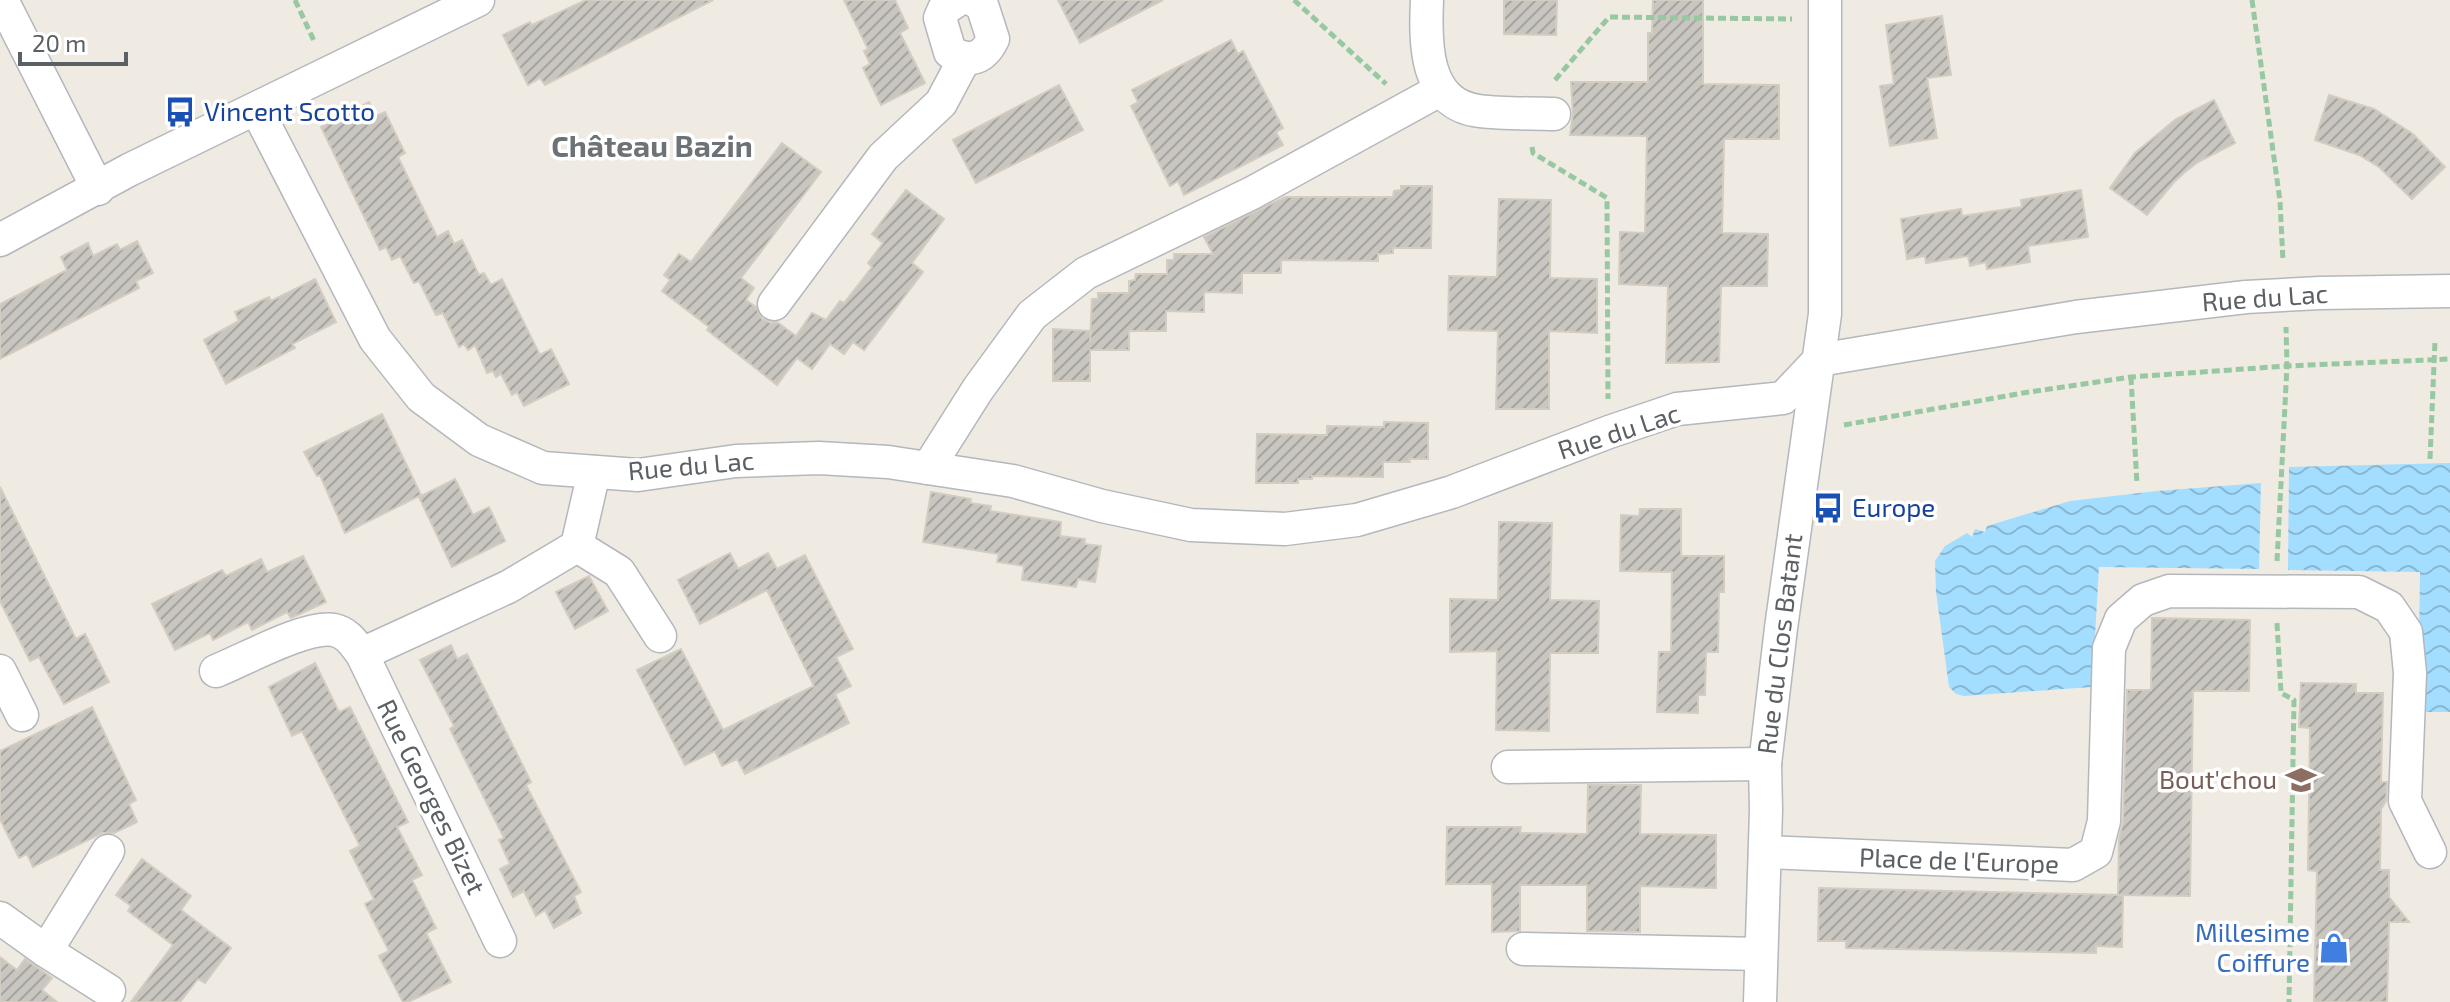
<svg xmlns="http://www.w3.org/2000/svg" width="2450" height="1002" font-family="'Exo 2',sans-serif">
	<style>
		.water { fill: url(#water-waves) }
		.building { fill: url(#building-hatch); stroke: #d3ccc1; stroke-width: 2 }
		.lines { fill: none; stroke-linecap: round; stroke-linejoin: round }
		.minor-casing { stroke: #b4b7bb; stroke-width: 35 }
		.path { stroke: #97c8a2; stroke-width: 5; stroke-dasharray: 8 4; stroke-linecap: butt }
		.minor { stroke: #fff; stroke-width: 32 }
		.labels { text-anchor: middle; stroke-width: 7; stroke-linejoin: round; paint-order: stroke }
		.transit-label { font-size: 26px; fill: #164399; stroke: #fff; text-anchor: start }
		.street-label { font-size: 26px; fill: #5b6064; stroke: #fff }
		.education-label { font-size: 26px; fill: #785e54; stroke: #fff; text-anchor: end }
		.shop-label { font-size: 26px; fill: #366cbe; stroke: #fff; text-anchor: end }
		.quarter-label { font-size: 30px; font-weight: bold; fill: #6c7276; stroke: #fff }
	</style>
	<defs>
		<pattern id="water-waves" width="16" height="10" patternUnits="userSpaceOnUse" patternTransform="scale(2)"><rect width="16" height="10" fill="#a3ddff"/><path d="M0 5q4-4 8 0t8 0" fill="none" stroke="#88b7d2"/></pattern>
		<pattern id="building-hatch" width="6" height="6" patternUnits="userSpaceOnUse" patternTransform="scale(2)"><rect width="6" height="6" fill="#c9c6c0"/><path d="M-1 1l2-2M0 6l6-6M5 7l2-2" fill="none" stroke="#a6a4a0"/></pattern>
	</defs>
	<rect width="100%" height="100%" fill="#efebe3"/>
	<g class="water">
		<polygon points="2450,463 2450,712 2418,712 2420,572 2288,570 2289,467"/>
		<polygon points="2261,483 2259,569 2099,567 2092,687 1964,696 1956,694 1949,687 1936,592 1935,561 1945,546 1967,533 1972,537 1975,529 1985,532 1987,526 2070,501 2157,491"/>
	</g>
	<g class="building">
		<polygon points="586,0 713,0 545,85 540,78 528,85 503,35 530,22 532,25"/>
		<polygon points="844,0 895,0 908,28 900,33 925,83 881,105 863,68 870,64 864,51 868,49"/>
		<polygon points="1058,0 1163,0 1080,43"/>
		<polygon points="1504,0 1557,0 1556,35 1504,34"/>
		<polygon points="1653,0 1703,0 1703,84 1779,85 1779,139 1724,139 1722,233 1768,234 1767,286 1721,286 1719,362 1666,363 1668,286 1619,284 1620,232 1645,233 1647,136 1570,135 1573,114 1571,82 1648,82 1648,33 1652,33"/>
		<polygon points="1942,16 1951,75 1927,78 1937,138 1890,146 1880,86 1894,84 1886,25"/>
		<polygon points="1231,40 1238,54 1243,51 1283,128 1276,132 1283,145 1184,195 1178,181 1170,186 1131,106 1138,102 1132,90"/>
		<polygon points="1059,85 1083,130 976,183 953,140"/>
		<polygon points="2329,95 2374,109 2413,134 2445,167 2412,199 2379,167 2359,155 2315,140"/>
		<polygon points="2214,100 2235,143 2198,162 2185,172 2174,182 2147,215 2110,188 2135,153 2176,119"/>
		<polygon points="369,102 376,116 385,112 405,153 398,157 437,237 448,231 454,244 462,240 479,275 484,273 491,285 502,279 540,355 551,349 569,384 524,406 517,392 512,395 501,374 496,377 493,371 487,373 475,345 468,350 464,344 459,347 443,313 436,315 419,281 414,283 400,256 392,260 386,247 380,250 321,127"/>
		<polygon points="782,143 821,172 741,278 754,288 746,300 756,307 762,319 771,323 777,322 796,336 812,313 826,320 840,301 844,303 872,267 868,263 883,243 872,234 906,190 944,219 912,263 923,272 864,350 853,342 844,354 830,344 812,369 797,358 777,385 707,330 709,327 662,291 670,280 664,275 679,254 691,262"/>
		<polygon points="1401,186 1432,186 1431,248 1393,248 1393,253 1378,254 1378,261 1281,260 1281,273 1242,273 1242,293 1204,292 1204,312 1166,311 1166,331 1129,331 1129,350 1090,350 1090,381 1053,381 1053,329 1091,331 1090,342 1092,299 1098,299 1098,293 1129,293 1129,281 1135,280 1136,274 1167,274 1167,260 1174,260 1174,254 1213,254 1204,237 1285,197 1393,197 1394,191 1401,190"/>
		<polygon points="2081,190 2088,237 2028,246 2030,262 1987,269 1986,262 1970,266 1968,256 1926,263 1925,256 1907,259 1901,219 1961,209 1962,216 2022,207 2021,200"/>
		<polygon points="1499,199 1551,200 1550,278 1597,279 1597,333 1549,331 1549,409 1496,409 1498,331 1448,330 1449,276 1497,277"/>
		<polygon points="137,241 153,273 136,281 139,288 0,359 0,304 67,270 61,257 88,243 93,256 117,244 120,250"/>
		<polygon points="315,279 336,322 292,344 295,348 226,384 204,340 239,321 235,312 269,297 271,301"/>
		<polygon points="382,414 421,495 345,533 320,475 317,476 304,452"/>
		<polygon points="1384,422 1428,423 1428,459 1409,459 1410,462 1383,462 1383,477 1312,476 1312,479 1298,479 1298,483 1256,483 1257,434 1327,435 1327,426 1384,427"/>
		<polygon points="455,479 473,515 489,507 505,541 452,567 419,497"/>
		<polygon points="0,487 76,639 85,634 109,682 64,704 39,657 30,661 0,601"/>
		<polygon points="931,492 971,499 970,503 991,506 990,511 1061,522 1060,536 1085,539 1084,544 1101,546 1095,582 1078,579 1076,587 1022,580 1024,566 997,562 999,554 923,542"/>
		<polygon points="1640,509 1681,509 1681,556 1724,556 1724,592 1719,592 1718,652 1706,652 1705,695 1698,695 1698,713 1657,712 1659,652 1671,652 1672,572 1620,571 1621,515 1639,516"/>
		<polygon points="1499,522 1552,523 1550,600 1599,601 1598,653 1550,653 1549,731 1496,730 1497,651 1450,652 1450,599 1498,600"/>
		<polygon points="730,553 738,569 768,553 777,569 805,555 853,649 836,657 851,686 835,694 849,723 745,774 737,759 722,766 715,751 685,765 637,670 681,649 723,730 814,686 767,590 700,624 678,580"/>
		<polygon points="303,556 326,602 291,618 287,612 252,630 248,622 213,640 210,633 175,650 152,604 222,570 226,576 261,559 267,572"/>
		<polygon points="589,576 608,611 575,629 556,592"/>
		<polygon points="2152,618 2250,620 2249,691 2193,691 2190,896 2118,895 2119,839 2123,822 2127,690 2151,690"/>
		<polygon points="451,645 457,659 467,654 531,782 526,785 581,892 574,896 581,913 554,928 545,910 536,916 524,891 513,897 500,869 510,864 499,840 504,838 450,729 454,726 420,660"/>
		<polygon points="315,663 339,712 350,707 408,822 397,827 422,875 412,880 436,928 426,933 451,982 408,1002 403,1002 379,956 389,951 365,904 374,899 350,851 360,846 302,731 292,736 269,687"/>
		<polygon points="2301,683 2356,684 2356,693 2383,693 2381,782 2387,782 2386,801 2381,809 2380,870 2389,870 2389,897 2409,922 2389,922 2387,1002 2314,1002 2317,871 2308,870 2310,728 2299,727"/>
		<polygon points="92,707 136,800 129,804 137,822 114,833 102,833 33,867 27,854 19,858 0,819 0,751"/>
		<polygon points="1588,785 1641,785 1640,834 1716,835 1716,888 1640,886 1640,932 1587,931 1587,885 1520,885 1520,931 1492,932 1492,884 1446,884 1447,827 1521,827 1520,833 1587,834"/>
		<polygon points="142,859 191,896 181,910 231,948 205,983 198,979 180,1002 131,1002 173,945 128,911 131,906 116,895"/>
		<polygon points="1819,888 2123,895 2122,947 2096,946 2096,953 1846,948 1846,941 1818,941"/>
		<polygon points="0,957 17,970 25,959 52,978 42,990 57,1002 0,1002"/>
	</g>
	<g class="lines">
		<g class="minor-casing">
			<g id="minor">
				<polyline points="2,0 98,189"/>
				<path d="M 958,0 L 944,9 L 940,18 L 950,52 C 971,63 983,59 993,39 L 982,5 L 973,0"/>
				<path d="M 1427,0 C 1425,42 1424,104 1479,111 C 1503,114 1529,113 1554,114"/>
				<polyline points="257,110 375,339 421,397 479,440 543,468 638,475 736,461 819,458 888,462 1013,481 1102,506 1191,525 1285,529 1357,520 1452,492 1609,432 1677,409 1783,398 1819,360 2076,317 2246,297 2320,293 2450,291"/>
				<polyline points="0,240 129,170 478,0"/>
				<polyline points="774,304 883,157 941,103 965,58"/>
				<polyline points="928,468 978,389 1032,315 1086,273 1252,193 1440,90"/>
				<polyline points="577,546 619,572 660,636"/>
				<polyline points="362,654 508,587 577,546 594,472"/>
				<polyline points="0,671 22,715"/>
				<path d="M 216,671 C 244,660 306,625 334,630 C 348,633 354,644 362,654 L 500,941"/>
				<polyline points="1508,767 1765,764"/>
				<polyline points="1765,852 2073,865 2096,852 2104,821 2109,648 2121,619 2143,600 2169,591 2359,592 2389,607 2406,632 2410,673 2405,801 2430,852"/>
				<polyline points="0,918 46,951 108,851"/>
				<polyline points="1523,949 1761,954"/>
				<polyline points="46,951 109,991"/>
				<polyline points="1760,1002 1766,810 1765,764 1781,628 1825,314 1825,0"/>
			</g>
		</g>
		<g class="path">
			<polyline points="295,0 315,43"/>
			<polyline points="1294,0 1386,84"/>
			<polyline points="2252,0 2280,201 2283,261"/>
			<polyline points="1555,80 1609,17 1792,19"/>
			<polyline points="1532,147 1533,153 1607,198 1608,399"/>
			<polyline points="2131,377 2137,484"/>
			<polyline points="1844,425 2023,393 2131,377 2287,366 2450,359"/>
			<polyline points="2430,459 2435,341"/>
			<polyline points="2277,561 2287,366 2286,327"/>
			<polyline points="2277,623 2281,693 2294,700 2289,1002"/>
		</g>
		<use href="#minor" class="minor"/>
	</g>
	<defs>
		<g id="bus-bare" transform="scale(2.4)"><path d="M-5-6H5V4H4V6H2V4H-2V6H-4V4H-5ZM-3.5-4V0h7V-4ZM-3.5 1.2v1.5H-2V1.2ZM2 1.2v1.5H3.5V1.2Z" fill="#1a4fb4" stroke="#fff" stroke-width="2.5" paint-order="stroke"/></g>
		<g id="school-bare" transform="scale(2.4)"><path d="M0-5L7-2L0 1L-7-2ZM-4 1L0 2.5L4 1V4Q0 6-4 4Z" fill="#8d6e63" stroke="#fff" stroke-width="2.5" paint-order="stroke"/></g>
		<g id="shop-bare" transform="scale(2.4)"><path d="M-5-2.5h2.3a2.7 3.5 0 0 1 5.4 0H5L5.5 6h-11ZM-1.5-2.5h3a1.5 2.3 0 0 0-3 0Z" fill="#3f7fe0" stroke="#fff" stroke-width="2.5" paint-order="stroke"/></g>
	</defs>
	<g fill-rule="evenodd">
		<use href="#bus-bare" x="180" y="112"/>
		<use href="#bus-bare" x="1828" y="508"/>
		<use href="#school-bare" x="2301" y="780"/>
		<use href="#shop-bare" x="2334" y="948"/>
	</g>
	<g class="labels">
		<g class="transit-label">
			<text x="204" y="121">Vincent Scotto</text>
			<text x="1852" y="517">Europe</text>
		</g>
		<g class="street-label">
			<text transform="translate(2265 298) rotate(-4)" y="9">Rue du Lac</text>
			<text transform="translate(1619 432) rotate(-18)" y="9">Rue du Lac</text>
			<text transform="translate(691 466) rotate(-5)" y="9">Rue du Lac</text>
			<text transform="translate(1780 644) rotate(-83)" y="9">Rue du Clos Batant</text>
			<text transform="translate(431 797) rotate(64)" y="9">Rue Georges Bizet</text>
			<text transform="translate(1959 861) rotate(2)" y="9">Place de l'Europe</text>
		</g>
		<g class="education-label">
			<text x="2277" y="789">Bout'chou</text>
		</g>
		<g class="shop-label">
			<text x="2310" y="942">Millesime<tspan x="2310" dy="30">Coiffure</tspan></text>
		</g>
		<g class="quarter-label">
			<text x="652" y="157">Château Bazin</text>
		</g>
	</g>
	<path d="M20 52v12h106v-12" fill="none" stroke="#5b6064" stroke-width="4"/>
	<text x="32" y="52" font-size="24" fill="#5b6064" stroke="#ffffff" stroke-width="6" paint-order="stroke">20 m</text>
</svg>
